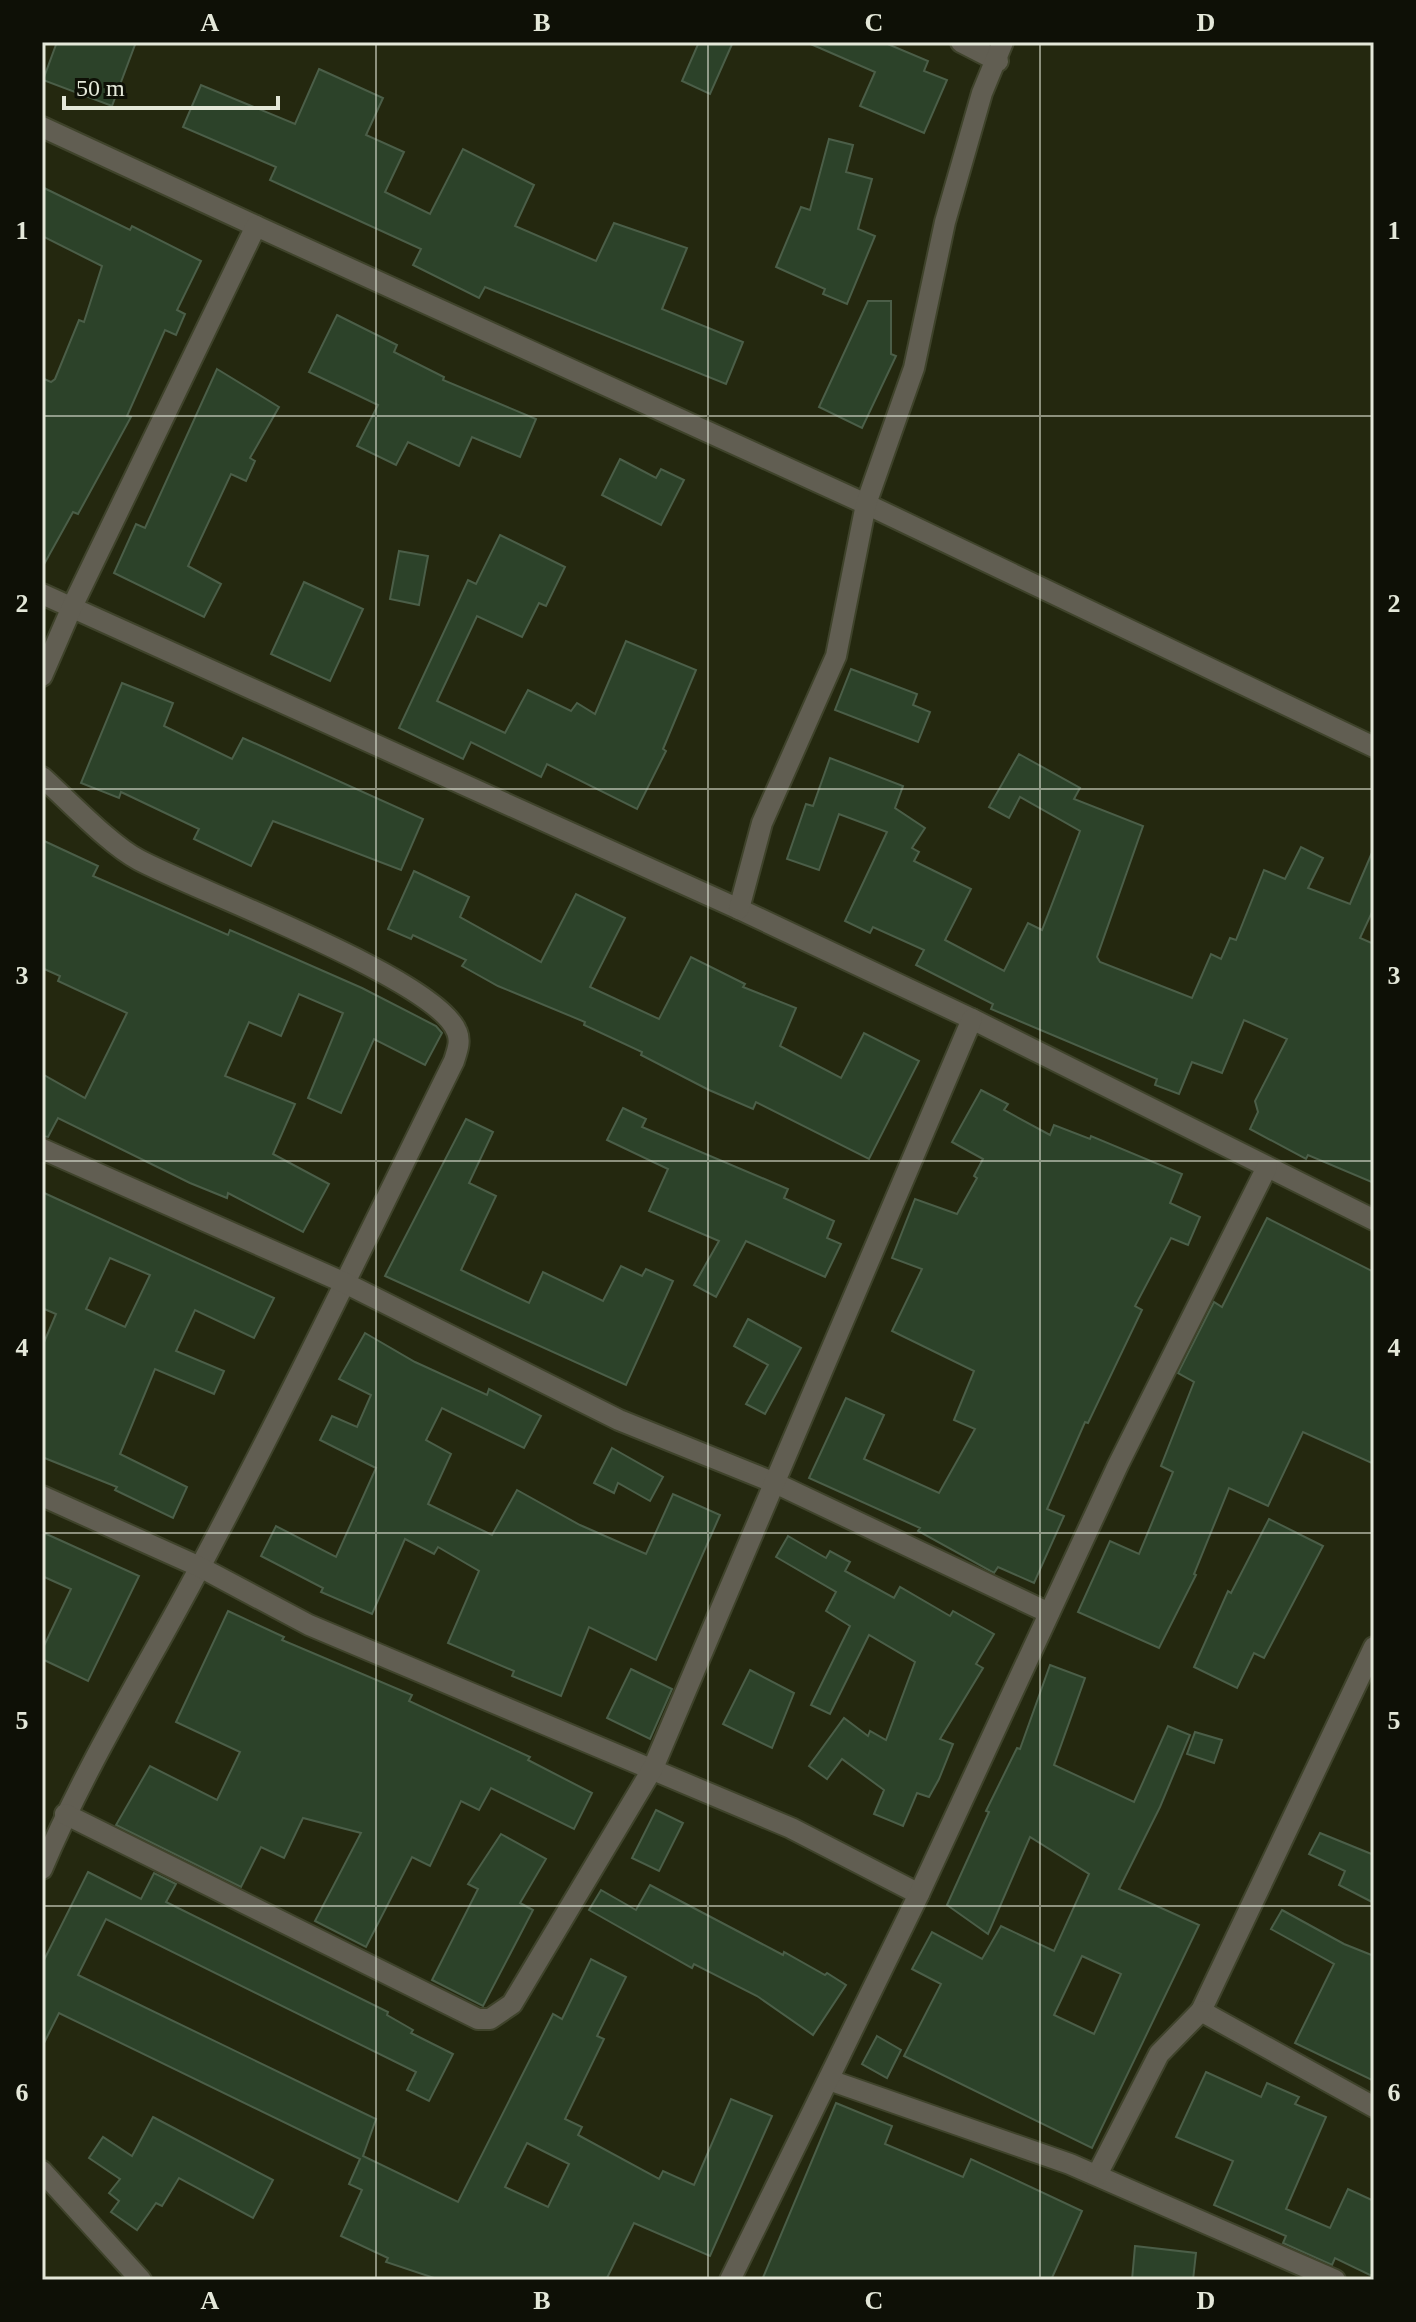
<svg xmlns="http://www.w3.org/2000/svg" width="1416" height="2322" font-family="Georgia,serif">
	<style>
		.building { fill: #2c4229; stroke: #4b5e48; stroke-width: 2; fill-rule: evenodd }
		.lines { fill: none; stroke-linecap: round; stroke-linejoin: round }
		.street-casing { stroke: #3f432b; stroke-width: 24 }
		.street { stroke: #615e52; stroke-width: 20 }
		.grid { fill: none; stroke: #e4e8d9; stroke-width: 2; stroke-opacity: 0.55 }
		.neatline { fill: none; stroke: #e4e8d9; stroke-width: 3 }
		.grid-label { font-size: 26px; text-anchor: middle; font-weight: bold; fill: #e4e8d9 }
	</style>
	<rect width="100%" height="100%" fill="#24280f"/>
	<g class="building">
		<polygon points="57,42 136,42 112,106 43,80"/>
		<polygon points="699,42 733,42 710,94 682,81"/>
		<polygon points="806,42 883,42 928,61 924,71 947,80 924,133 860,106 875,72"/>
		<polygon points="319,69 383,98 366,135 404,152 385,192 430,214 463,149 534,185 515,226 596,261 614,223 687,248 662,309 743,342 726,384 485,287 479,298 413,265 421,249 270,180 276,167 183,127 201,85 295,124"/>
		<polygon points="829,139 853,145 846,172 872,179 858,229 875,236 847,304 823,294 825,289 776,267 801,207 810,210"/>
		<polygon points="42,187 130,230 132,226 201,261 177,310 185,314 176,335 165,330 127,416 131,417 78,514 73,512 42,568 42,378 51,382 55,379 79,320 84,322 102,266 42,236"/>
		<polygon points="868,301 891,301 891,354 896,356 862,428 819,407"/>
		<polygon points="337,315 397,345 394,352 444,377 443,380 536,419 520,457 472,437 459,466 408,442 396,465 357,446 378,405 309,372"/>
		<polygon points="217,369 279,407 250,458 255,461 246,481 231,474 188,566 221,584 204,617 114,573 136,524 145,528"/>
		<polygon points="620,459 656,478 661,469 684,480 661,525 602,495"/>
		<polygon points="500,535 565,567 546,606 539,603 522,637 477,616 437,701 505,733 528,690 571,711 577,703 595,714 626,641 696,670 663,749 666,751 637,809 547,764 541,777 471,742 463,759 399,728 468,580 476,584"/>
		<polygon points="399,551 428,556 419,605 390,599"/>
		<polygon points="304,582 363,609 330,681 271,654"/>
		<polygon points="851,669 917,694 913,705 930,712 918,742 835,710"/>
		<polygon points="122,683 173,703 164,726 232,759 243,738 423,819 401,870 273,821 251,866 194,839 199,829 121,792 119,798 81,783"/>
		<polygon points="1019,754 1080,788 1074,799 1143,826 1097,957 1100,962 1192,998 1211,954 1221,959 1230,938 1236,940 1264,870 1285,879 1301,847 1323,858 1308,888 1350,904 1374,848 1374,908 1360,938 1374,944 1374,1183 1308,1155 1306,1159 1250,1129 1258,1112 1255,1101 1287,1039 1244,1020 1222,1073 1192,1062 1179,1094 1155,1085 1157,1079 991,1009 993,1004 916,965 924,950 873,927 870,933 845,921 887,832 839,814 819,870 787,859 806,804 813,806 830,758 903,786 895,808 925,828 912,848 919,852 914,861 971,889 945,940 1004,971 1028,923 1042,930 1080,831 1020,797 1009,818 989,807"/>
		<polygon points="42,840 98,866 93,876 228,935 230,930 362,988 436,1026 442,1033 425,1065 374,1039 341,1113 308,1098 343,1013 299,994 281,1036 249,1022 225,1076 295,1104 273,1154 329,1184 303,1232 228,1193 227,1198 190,1183 58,1118 48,1137 42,1136 42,1074 85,1098 127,1013 58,981 60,976 42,968"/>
		<polygon points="414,871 469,897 460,917 541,962 576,894 625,918 590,987 659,1019 691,957 745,984 743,987 796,1008 780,1046 841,1078 864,1033 919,1061 869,1159 756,1102 753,1109 709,1090 641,1055 642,1052 584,1025 585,1022 498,986 462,966 466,960 413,935 411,939 388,929"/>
		<polygon points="981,1090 1008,1104 1004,1110 1050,1135 1054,1125 1090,1139 1091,1136 1182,1174 1170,1203 1200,1217 1188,1245 1171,1238 1135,1306 1142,1310 1088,1423 1085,1422 1047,1509 1064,1516 1034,1583 998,1567 994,1573 918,1531 920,1528 809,1478 846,1398 884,1415 864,1459 939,1493 975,1429 954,1420 974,1371 892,1331 922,1269 892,1258 915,1199 957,1214 977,1178 974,1176 983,1159 952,1142"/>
		<polygon points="623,1108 646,1119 642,1127 788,1189 784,1198 834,1221 827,1238 841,1244 825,1277 746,1241 716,1297 694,1285 719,1241 649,1211 668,1169 607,1140"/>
		<polygon points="466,1119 493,1132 469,1183 496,1196 461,1270 529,1303 543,1272 603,1301 621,1266 642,1276 646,1269 673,1281 626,1385 385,1276"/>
		<path d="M 42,1192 L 274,1298 L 254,1338 L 195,1310 L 176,1351 L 224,1371 L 214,1394 L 155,1369 L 120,1454 L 187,1487 L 173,1518 L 115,1490 L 117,1487 L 42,1457 L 42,1347 L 56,1314 L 42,1308 ZM 110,1258 L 150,1275 L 125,1327 L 86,1309 Z"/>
		<polygon points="1267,1218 1374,1272 1374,1464 1303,1432 1268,1506 1229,1488 1194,1574 1196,1575 1159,1648 1078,1612 1110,1541 1139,1554 1173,1472 1161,1466 1194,1382 1178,1373 1214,1302 1222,1307"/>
		<polygon points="748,1319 801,1348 765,1414 746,1404 768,1365 734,1346"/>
		<polygon points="365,1333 415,1362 487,1395 489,1389 541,1416 524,1448 442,1408 426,1440 451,1454 428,1504 492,1535 517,1490 580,1525 646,1554 673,1494 720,1515 656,1660 589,1627 561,1696 512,1676 514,1671 448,1643 479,1571 438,1547 434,1554 405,1539 372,1614 321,1592 323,1588 261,1556 276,1526 336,1557 376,1468 320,1440 332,1416 357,1427 371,1395 339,1379"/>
		<polygon points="612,1448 663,1477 650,1501 618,1483 614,1493 594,1483"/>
		<polygon points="1269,1519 1323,1546 1264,1658 1254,1653 1237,1688 1194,1667 1228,1591 1231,1593"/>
		<polygon points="42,1532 139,1576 88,1681 42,1659 42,1650 71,1589 42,1576"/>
		<polygon points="788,1536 826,1558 830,1551 850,1562 845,1571 894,1598 900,1587 950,1616 953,1611 994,1634 976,1664 983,1668 940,1739 953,1744 939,1779 929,1797 917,1793 903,1826 874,1814 884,1790 842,1759 827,1779 809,1766 844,1718 868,1736 870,1731 886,1740 915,1662 869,1635 830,1714 811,1705 850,1626 826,1611 836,1592 776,1557"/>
		<polygon points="228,1611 284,1637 282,1640 412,1695 409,1701 530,1757 528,1760 592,1793 574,1829 491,1788 479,1810 461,1801 430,1866 412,1857 366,1947 315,1921 361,1833 303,1818 284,1858 261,1847 241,1887 116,1825 150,1766 217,1800 240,1752 176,1722"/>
		<path d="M 1050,1665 L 1085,1678 L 1054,1765 L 1134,1802 L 1168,1726 L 1190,1735 L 1160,1807 L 1119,1889 L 1199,1925 L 1092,2148 L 904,2056 L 941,1984 L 912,1969 L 932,1932 L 982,1959 L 1001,1926 L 1054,1951 L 1089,1874 L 1030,1837 L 988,1934 L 947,1905 L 989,1812 L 986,1811 L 1017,1748 L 1020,1749 ZM 1082,1956 L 1121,1974 L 1094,2034 L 1054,2015 Z"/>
		<polygon points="631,1669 672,1689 650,1739 607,1718"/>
		<polygon points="750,1670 794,1693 772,1748 723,1724"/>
		<polygon points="1195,1732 1222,1740 1214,1763 1187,1754"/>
		<polygon points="656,1810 683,1823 659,1871 632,1858"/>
		<polygon points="1320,1833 1374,1855 1374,1903 1339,1885 1345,1871 1309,1854"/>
		<polygon points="501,1834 546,1859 520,1903 533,1910 483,2006 432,1980 478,1889 468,1884"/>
		<path d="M 88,1872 L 141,1899 L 154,1873 L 176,1884 L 166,1902 L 388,2012 L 387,2015 L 413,2030 L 411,2033 L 453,2054 L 429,2101 L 407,2090 L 416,2072 L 106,1919 L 78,1975 L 376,2119 L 363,2156 L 458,2202 L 553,2014 L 562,2019 L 591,1959 L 626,1977 L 597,2036 L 604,2039 L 565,2119 L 582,2127 L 578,2135 L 659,2179 L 663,2171 L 694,2185 L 731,2099 L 772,2116 L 710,2256 L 634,2223 L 606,2280 L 440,2280 L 386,2262 L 388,2258 L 341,2236 L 362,2190 L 349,2184 L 360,2159 L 59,2013 L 42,2047 L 42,1964 ZM 527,2143 L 569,2164 L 548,2207 L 505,2187 Z"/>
		<polygon points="650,1885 783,1955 784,1952 825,1975 827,1973 846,1985 813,2035 757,1996 694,1964 692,1968 589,1910 601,1890 636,1910"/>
		<polygon points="1282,1910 1344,1944 1374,1956 1374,2081 1295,2043 1334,1964 1271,1929"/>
		<polygon points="877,2036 901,2050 887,2078 862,2064"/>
		<polygon points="1206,2072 1261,2097 1267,2083 1299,2097 1295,2104 1326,2117 1286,2209 1330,2228 1348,2189 1374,2201 1374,2277 1335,2258 1332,2265 1283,2243 1286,2236 1214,2205 1233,2161 1176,2137"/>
		<polygon points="836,2103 892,2126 885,2144 963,2177 971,2159 1082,2211 1051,2280 762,2280"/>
		<polygon points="153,2117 273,2180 253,2218 179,2178 162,2206 156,2203 137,2230 111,2212 119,2201 109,2193 120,2179 89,2158 103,2137 132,2156"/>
		<polygon points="1135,2246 1196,2253 1193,2280 1132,2280"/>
	</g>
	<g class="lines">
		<g class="street-casing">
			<g id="street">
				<polyline points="961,42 998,61"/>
				<polyline points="42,127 256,226"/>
				<polyline points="42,594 739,909 972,1019 1374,1220"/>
				<polyline points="42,676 72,607 256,226 866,504 1374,747"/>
				<path d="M 42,777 C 68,800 110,845 139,860 C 197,891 438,979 457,1032 C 461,1042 457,1051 454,1061 C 370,1231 288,1402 199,1569 C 146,1669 86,1765 42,1869"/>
				<polyline points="739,909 762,823 836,656 866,504 914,368 945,222 982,93 1003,42"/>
				<polyline points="42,1149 345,1283 619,1420 775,1483 1049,1613"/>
				<polyline points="42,1496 200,1567 309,1625 791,1828 919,1894"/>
				<polyline points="1374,1647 1201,2011 1374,2107"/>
				<polyline points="65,1814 478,2019 490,2019 512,2004 653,1768 972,1019"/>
				<polyline points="829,2080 1070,2164 1335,2280"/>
				<polyline points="42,2171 141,2280"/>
				<polyline points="1097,2175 1159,2054 1201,2011"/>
				<polyline points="730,2280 919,1894 1118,1465 1267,1167"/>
			</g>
		</g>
		<use href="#street" class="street"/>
	</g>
	<path class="grid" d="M 376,42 L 376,2280M 708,42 L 708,2280M 1040,42 L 1040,2280M 42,416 L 1374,416M 42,789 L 1374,789M 42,1161 L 1374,1161M 42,1533 L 1374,1533M 42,1906 L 1374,1906"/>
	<rect width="1416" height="2322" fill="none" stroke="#0e1006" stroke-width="88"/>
	<path d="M64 96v12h214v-12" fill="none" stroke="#e4e8d9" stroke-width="4"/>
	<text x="76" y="96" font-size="24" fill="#e4e8d9" stroke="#0e1006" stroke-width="6" paint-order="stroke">50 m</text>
	<rect x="44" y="44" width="1328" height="2234" class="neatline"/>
	<g class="grid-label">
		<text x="210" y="31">A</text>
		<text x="542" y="31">B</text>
		<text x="874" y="31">C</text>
		<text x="1206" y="31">D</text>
		<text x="22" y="239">1</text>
		<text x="1394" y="239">1</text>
		<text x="22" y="612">2</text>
		<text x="1394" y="612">2</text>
		<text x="22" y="984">3</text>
		<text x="1394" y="984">3</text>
		<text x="22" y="1356">4</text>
		<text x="1394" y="1356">4</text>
		<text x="22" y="1729">5</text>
		<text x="1394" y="1729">5</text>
		<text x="22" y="2101">6</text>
		<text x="1394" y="2101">6</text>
		<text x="210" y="2309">A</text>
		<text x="542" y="2309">B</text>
		<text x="874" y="2309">C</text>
		<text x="1206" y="2309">D</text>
	</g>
</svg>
